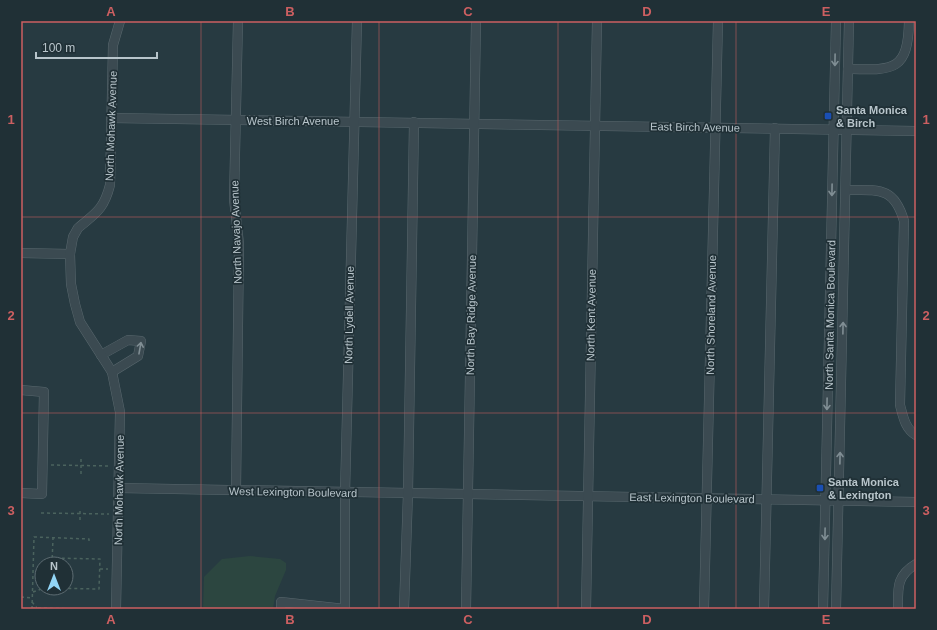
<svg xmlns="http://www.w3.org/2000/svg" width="937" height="630" font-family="Arial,sans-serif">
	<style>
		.green { fill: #2c4640 }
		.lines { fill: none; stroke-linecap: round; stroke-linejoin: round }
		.minor-casing { stroke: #59686e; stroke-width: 10 }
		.path { stroke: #4b635e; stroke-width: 1.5; stroke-dasharray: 3 3; stroke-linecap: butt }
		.minor { stroke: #3b4a51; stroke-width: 9 }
		.oneway { stroke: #808e94 }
		.grid { fill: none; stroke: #cc5f61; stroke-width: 1; stroke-opacity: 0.55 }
		.transit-dot { fill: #1a4fb4; stroke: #203036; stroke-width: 1.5 }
		.labels { text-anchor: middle; stroke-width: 3.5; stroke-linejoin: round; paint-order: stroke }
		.poi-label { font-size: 11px; font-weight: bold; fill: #b8c5cb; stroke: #203036; text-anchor: start }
		.street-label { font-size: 11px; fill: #b8c5cb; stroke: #203036 }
		.neatline { fill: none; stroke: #cc5f61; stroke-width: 1.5 }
		.grid-label { font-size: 13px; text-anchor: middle; font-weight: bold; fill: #cc5f61 }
	</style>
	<rect width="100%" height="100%" fill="#273a41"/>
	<polygon class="green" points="250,556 280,559 286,563 286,570 275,596 273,609 203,609 204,577 222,559"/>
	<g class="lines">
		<g class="minor-casing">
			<g id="minor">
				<path d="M 848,69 C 893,70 908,72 909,21"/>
				<polyline points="111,118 916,131"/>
				<path d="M 846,190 C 878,190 894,186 904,221 L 900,405 C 903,416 905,429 916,435"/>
				<polyline points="21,253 70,254"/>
				<polyline points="101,355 128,340 141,341 138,356 112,372"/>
				<polyline points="21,390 44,392 42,494 21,493"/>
				<polyline points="119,488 916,502"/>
				<polyline points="236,491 239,244 234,199 238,21"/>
				<path d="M 116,609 L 120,412 L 112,372 L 80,322 L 75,304 L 71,284 L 70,254 L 73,237 L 78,228 C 96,213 104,209 110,185 L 113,45 L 120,21"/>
				<polyline points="281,609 281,602 345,609"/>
				<polyline points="345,609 345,493 357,21"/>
				<polyline points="404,609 408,493 414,122"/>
				<polyline points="466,609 476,21"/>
				<polyline points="586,609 597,21"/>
				<polyline points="704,609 718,21"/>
				<polyline points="764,609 775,128"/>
				<polyline points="823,609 836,21"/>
				<polyline points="836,609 849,21"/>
				<path d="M 898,609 C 898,588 896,576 916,564"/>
			</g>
		</g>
		<g class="path">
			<polyline points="51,465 111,466"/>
			<polyline points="81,474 81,457"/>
			<polyline points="41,513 109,514"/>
			<polyline points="80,520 80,508"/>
			<polyline points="52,564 53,538"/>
			<polyline points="100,569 108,569"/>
			<polyline points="33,592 44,588 99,589 100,559 52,558"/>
			<polyline points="21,597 32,598"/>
			<polyline points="32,602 37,608"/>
			<polyline points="32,608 81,609"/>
			<polyline points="32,609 34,537 89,539 89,544"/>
		</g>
		<use href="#minor" class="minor"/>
	</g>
	<defs><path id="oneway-shaft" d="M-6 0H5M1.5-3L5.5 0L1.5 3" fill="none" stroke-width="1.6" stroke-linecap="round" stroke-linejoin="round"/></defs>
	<g class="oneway">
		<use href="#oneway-shaft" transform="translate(835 60) rotate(91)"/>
		<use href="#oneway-shaft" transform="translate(832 190) rotate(91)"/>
		<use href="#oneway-shaft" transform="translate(843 328) rotate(-89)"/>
		<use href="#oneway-shaft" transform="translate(140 348) rotate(-80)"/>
		<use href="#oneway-shaft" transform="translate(827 404) rotate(91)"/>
		<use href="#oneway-shaft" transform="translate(840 458) rotate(-89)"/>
		<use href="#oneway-shaft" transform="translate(825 534) rotate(91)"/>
	</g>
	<path class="grid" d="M 201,21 L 201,609M 379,21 L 379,609M 558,21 L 558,609M 736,21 L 736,609M 21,217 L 916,217M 21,413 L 916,413"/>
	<g class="transit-dot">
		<rect x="824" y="112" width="8" height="8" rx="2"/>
		<rect x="816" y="484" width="8" height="8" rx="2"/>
	</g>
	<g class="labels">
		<g class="poi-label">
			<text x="836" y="114">Santa Monica<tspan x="836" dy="13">&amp; Birch</tspan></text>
			<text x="828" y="486">Santa Monica<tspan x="828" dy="13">&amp; Lexington</tspan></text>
		</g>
		<g class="street-label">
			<text x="293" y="125">West Birch Avenue</text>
			<text transform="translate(111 126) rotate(-88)" y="4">North Mohawk Avenue</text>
			<text transform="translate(695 127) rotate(1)" y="4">East Birch Avenue</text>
			<text transform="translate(236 232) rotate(-92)" y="4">North Navajo Avenue</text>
			<text transform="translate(349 315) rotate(-89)" y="4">North Lydell Avenue</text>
			<text transform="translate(471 315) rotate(-89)" y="4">North Bay Ridge Avenue</text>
			<text transform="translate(591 315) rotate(-89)" y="4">North Kent Avenue</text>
			<text transform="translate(711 315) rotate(-89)" y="4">North Shoreland Avenue</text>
			<text transform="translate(830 315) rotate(-89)" y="4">North Santa Monica Boulevard</text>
			<text transform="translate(119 490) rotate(-89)" y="4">North Mohawk Avenue</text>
			<text transform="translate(293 492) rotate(1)" y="4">West Lexington Boulevard</text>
			<text transform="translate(692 498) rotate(1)" y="4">East Lexington Boulevard</text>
		</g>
	</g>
	<rect width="937" height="630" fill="none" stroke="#203036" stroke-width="44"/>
	<g transform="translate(54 576)"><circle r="19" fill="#203036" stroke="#5d6c72"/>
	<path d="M0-3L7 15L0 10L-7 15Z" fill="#92d5f6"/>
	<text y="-6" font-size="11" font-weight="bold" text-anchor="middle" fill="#b8c5cb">N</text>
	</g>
	<path d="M36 52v6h121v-6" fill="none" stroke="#b8c5cb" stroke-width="2"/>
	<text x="42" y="52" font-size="12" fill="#b8c5cb" stroke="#203036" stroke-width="3" paint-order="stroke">100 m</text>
	<rect x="22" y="22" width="893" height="586" class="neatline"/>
	<g class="grid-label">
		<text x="111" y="16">A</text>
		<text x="290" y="16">B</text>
		<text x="468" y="16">C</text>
		<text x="647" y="16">D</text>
		<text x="826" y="16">E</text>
		<text x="11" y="124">1</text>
		<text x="926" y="124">1</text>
		<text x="11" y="320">2</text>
		<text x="926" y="320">2</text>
		<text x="11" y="515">3</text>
		<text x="926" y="515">3</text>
		<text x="111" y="624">A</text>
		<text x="290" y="624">B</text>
		<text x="468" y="624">C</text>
		<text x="647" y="624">D</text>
		<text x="826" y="624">E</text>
	</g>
</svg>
